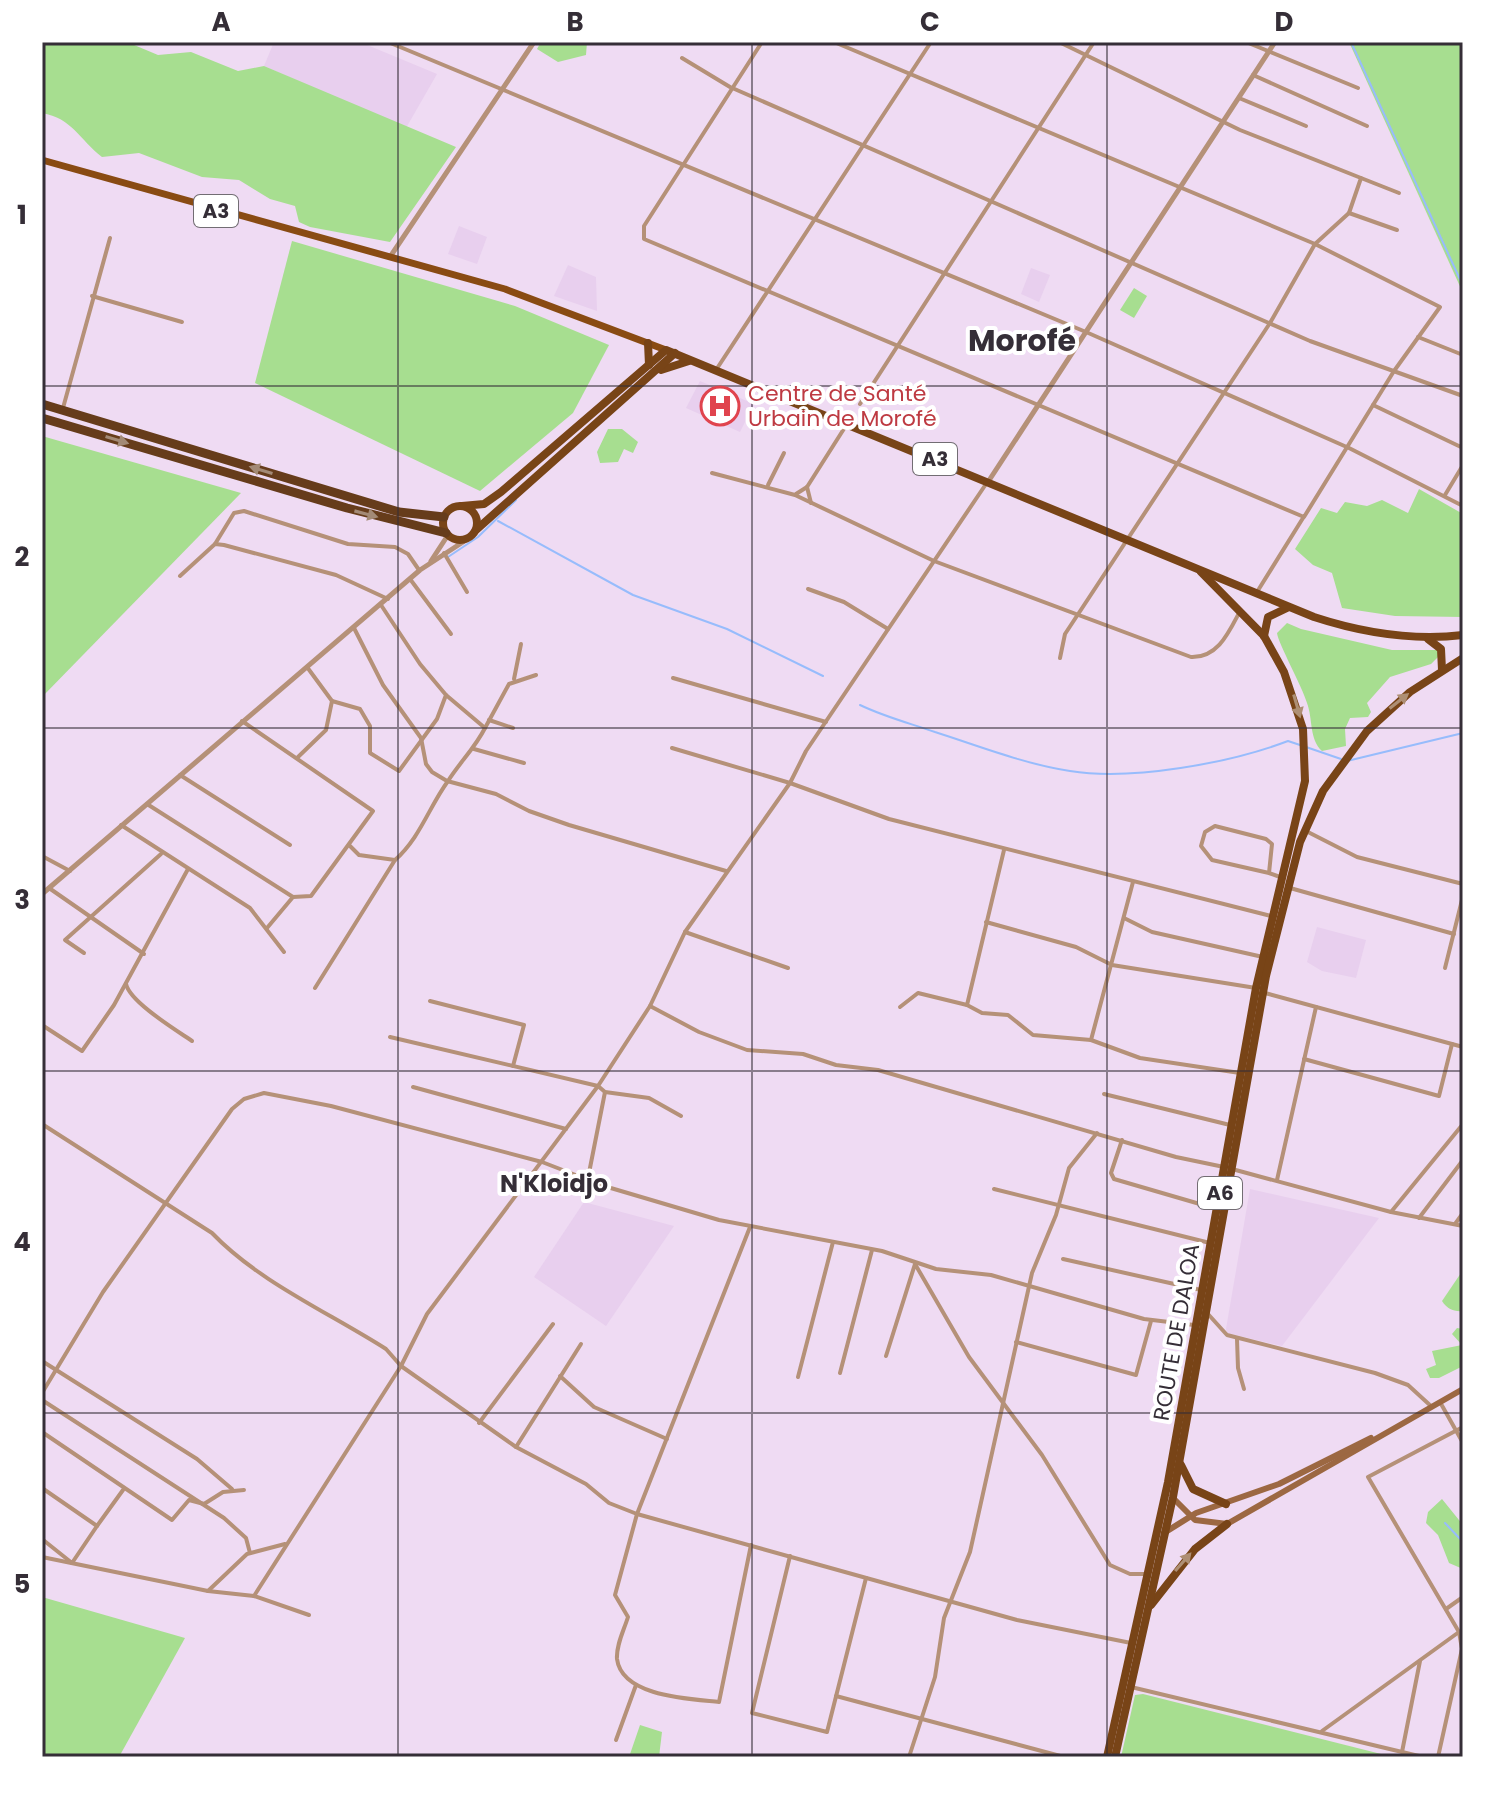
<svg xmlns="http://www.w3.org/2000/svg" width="1505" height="1799" font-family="Poppins,sans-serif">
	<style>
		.built { fill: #e8cfee }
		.green { fill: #a7de90 }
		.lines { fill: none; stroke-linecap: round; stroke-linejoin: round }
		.stream { stroke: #97bcfc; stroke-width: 2 }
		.minor { stroke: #b59178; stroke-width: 4 }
		.tertiary { stroke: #b59178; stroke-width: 5 }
		.secondary { stroke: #9c6842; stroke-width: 6 }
		.primary { stroke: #894b13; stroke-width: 7 }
		.trunk { stroke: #784417; stroke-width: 8 }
		.motorway { stroke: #663c1b; stroke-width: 9 }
		.oneway { fill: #a38a76 }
		.oneway2 { fill: #ae8f74 }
		.grid { fill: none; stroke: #352e37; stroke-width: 2; stroke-opacity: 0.55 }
		.labels { text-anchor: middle; stroke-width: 8; stroke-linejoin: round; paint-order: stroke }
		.shield { fill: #fff; stroke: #726d73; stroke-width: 2 }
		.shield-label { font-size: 20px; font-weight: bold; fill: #352e37 }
		.health-label { font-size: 22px; fill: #be3a42; stroke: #fff; text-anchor: start }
		.street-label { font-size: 22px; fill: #352e37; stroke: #fff }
		.neighbourhood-label { font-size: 24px; font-weight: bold; fill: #352e37; stroke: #fff }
		.district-label { font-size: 30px; font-weight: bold; fill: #352e37; stroke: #fff }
		.neatline { fill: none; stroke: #352e37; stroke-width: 3 }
		.grid-label { font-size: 26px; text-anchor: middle; font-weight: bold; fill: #352e37 }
	</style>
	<rect width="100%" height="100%" fill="#efdbf3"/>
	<g class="built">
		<polygon points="274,42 360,42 437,74 406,128 264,66"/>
		<polygon points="459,226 487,237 477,264 448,254"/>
		<polygon points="568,265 596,277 597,311 554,296"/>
		<polygon points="1031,268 1050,275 1039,302 1021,294"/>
		<polygon points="700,381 754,404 740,432 686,408"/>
		<polygon points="1317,927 1366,940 1356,978 1322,971 1307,962"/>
		<polygon points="1250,1189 1379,1218 1282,1346 1227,1333 1226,1329"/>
		<polygon points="584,1202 674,1226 606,1326 534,1277"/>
	</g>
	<g class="green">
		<path d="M 42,42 L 127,42 L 158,55 L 191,52 L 238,71 L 264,66 L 456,147 L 390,242 L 310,227 L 299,222 L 295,206 L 270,199 L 239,180 L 202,177 L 139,153 L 102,157 C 80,140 72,118 42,113 Z"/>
		<polygon points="541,42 587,42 586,55 558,62 537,49"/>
		<polygon points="1349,42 1463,42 1463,293"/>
		<polygon points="292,241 515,306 609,345 573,413 480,491 255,383"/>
		<polygon points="1134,288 1147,296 1134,318 1120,310"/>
		<polygon points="608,429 622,429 638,442 633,453 624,449 618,462 600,463 597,452"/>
		<polygon points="42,436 241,493 42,697"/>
		<polygon points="1419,489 1463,514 1463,617 1395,616 1342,608 1332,573 1313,565 1295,549 1321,508 1337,513 1345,502 1367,506 1382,500 1408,513"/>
		<path d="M 1287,623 L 1301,629 L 1392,650 L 1437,650 L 1440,655 L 1431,664 L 1390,677 L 1367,703 L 1371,712 L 1368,717 L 1350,718 L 1345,729 L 1346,746 L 1322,751 C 1309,739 1313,719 1307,703 C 1302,686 1278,643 1277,633 Z"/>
		<path d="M 1463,1270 L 1463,1311 C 1454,1312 1447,1309 1442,1301 Z"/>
		<polygon points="1457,1328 1463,1329 1463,1366 1439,1378 1430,1378 1426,1369 1436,1365 1432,1351 1462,1345 1452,1334"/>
		<polygon points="1442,1499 1463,1525 1463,1569 1449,1563 1438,1535 1426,1523 1428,1512"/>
		<polygon points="42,1597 185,1638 119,1757 42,1757"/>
		<polygon points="1143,1694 1393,1757 1121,1757 1135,1695"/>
		<polygon points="640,1725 662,1732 659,1757 629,1757"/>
	</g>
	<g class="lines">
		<g class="stream">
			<polyline points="1351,42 1463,286"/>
			<polyline points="498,521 633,595 727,629 823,676"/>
			<polyline points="448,557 478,537 516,500"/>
			<path d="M 860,705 C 885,717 909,723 935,732 C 979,746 1024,764 1070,771 C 1132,781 1230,763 1288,741 L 1300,745"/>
			<polyline points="1306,747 1341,759"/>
			<polyline points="1347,761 1463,733"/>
			<polyline points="1445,1523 1463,1542"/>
		</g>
		<g class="minor">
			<polyline points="388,42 1086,332 1349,448 1463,506"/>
			<polyline points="762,42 644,226 644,239 1304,517 1394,371 1440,307 1315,244 834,42"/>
			<polyline points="1059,42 1240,130 1361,178 1349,213 1315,244 1270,323 1065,634 1060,658"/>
			<polyline points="1246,42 1358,88"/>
			<polyline points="682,58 730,87 1310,341 1463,396"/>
			<polyline points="1253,75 1367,126"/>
			<polyline points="1239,98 1306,126"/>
			<polyline points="1361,178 1399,193"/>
			<polyline points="1349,213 1397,230"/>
			<polyline points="92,296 182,322"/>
			<polyline points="1418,337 1463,355"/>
			<polyline points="716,370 931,42"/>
			<polyline points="860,404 1094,42"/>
			<polyline points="1373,405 1463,448"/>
			<polyline points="63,408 110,238"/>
			<path d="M 712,473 L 795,495 L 934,561 L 1191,657 C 1217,658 1228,634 1239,613"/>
			<polyline points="768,485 784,453"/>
			<polyline points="807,487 811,503"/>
			<polyline points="796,494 807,487 847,424"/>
			<polyline points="1445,495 1463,465"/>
			<polyline points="215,544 234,513 244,511 348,544 395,547 408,554 419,570"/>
			<polyline points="444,553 467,592"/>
			<polyline points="180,576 215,544 224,545 336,575 388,599"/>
			<polyline points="410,579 451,634"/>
			<polyline points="808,589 844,602 888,629"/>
			<polyline points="1257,592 1303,518"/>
			<polyline points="354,628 383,685 421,738 426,764 432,772 447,781 496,794 529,811 569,825 726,871"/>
			<polyline points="673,678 826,722"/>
			<polyline points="514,679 521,644"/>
			<polyline points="332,701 360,709 370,726 370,753 399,771 437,719 446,695 420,664 381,605"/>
			<polyline points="489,720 513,728"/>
			<polyline points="485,728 509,684 536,675"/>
			<polyline points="672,748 790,783 889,819 1271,916"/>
			<polyline points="474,749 524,763"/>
			<polyline points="298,757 326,730 332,701 307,667"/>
			<polyline points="180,775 290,845"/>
			<polyline points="147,804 293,897 311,896 373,811 242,721"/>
			<polyline points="121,825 250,908 284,952"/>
			<polyline points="1304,830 1357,857 1463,884"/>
			<polyline points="350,846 359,855 395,860"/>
			<polyline points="1004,850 967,1005 982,1013 1008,1015 1033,1035 1091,1040 1140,1058 1240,1073"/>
			<polyline points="42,856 70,871"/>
			<polyline points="1269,873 1212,860 1201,846 1205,832 1215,826 1266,839 1272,844 1269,873 1283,878"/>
			<polyline points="49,888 144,954"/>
			<polyline points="1290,888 1454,934"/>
			<polyline points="1124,918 1152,932 1263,957"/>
			<polyline points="986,922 1076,947 1112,965 1256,988"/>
			<polyline points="267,928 293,897"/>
			<polyline points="685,932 788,968"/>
			<polyline points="84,953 65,940 161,854"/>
			<polyline points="1445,968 1463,896"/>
			<path d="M 126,984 C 130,1002 176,1030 192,1041"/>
			<path d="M 315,988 L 395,860 C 420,838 429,807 448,781 C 460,762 475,748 485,728 L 446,695"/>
			<polyline points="1265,993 1463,1047"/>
			<polyline points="430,1001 524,1025 513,1066"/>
			<polyline points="650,1006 699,1032 747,1050 803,1054 836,1065 878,1070 1176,1157 1224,1167"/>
			<polyline points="900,1007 918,993 967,1005"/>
			<polyline points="42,1025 82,1051 114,1005 188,869"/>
			<polyline points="390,1037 598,1086 605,1092 649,1098 681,1116"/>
			<polyline points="1091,1040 1133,882"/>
			<polyline points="1304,1059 1439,1096 1452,1044"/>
			<polyline points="413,1087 566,1129"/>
			<polyline points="1104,1094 1230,1125"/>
			<path d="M 42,1124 L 212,1233 C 259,1282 328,1312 386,1349 L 401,1366 L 516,1447 L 586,1484 L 609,1503 L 637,1514 L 1017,1620 L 1131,1643"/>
			<polyline points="1122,1140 1111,1173 1114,1179 1217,1209"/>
			<polyline points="1232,1169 1391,1212 1463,1226"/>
			<polyline points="588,1178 605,1092"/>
			<polyline points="1277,1180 1316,1007"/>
			<polyline points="994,1189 1210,1243"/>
			<polyline points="1391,1212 1463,1124"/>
			<polyline points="1419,1218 1463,1160"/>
			<polyline points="1455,1224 1463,1213"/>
			<path d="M 750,1227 L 637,1514 L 615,1595 L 628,1617 C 624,1630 616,1645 617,1659 C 622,1697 691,1699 719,1702 L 751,1545"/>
			<polyline points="1063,1259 1201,1290"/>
			<polyline points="1208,1314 1227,1335 1375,1373 1408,1385 1432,1407"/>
			<polyline points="1237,1339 1238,1368 1244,1389"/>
			<polyline points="1016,1342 1136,1375 1151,1321"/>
			<polyline points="886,1356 915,1264 969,1357 1042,1455 1110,1565 1130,1574 1146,1574"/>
			<polyline points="42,1361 197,1459 232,1489"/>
			<polyline points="840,1373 872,1250"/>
			<polyline points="560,1376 594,1407 667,1439"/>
			<polyline points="798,1377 833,1242"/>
			<polyline points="42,1393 103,1292 232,1109 244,1099 264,1093 331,1106 542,1162 604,1186 719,1220 882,1251 936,1269 991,1275 1144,1319 1194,1325"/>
			<polyline points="42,1400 224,1518 246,1538 250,1553"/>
			<polyline points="1440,1402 1463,1443"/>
			<polyline points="479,1423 553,1324"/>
			<polyline points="42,1432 172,1520 189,1500 204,1504 223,1492 244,1490"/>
			<polyline points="516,1447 581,1344"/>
			<polyline points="42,1488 97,1526 72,1563 42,1539"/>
			<polyline points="97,1526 123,1490"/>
			<polyline points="790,1556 752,1713 827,1732 866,1578"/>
			<polyline points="42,1557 208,1591 254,1596 309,1615"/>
			<polyline points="208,1591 247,1554 285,1544"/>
			<polyline points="254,1596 401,1366 427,1314 598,1086 650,1006 685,932 790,783 806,751 986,484"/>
			<polyline points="1446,1609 1463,1597"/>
			<polyline points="1131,1687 1423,1757"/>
			<polyline points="836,1696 1064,1757"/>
			<polyline points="1322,1731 1459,1632"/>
			<polyline points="616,1740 636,1685"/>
			<polyline points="1402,1752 1420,1661"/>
			<polyline points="909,1757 935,1677 944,1618 970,1552 1032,1273 1056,1215 1069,1168 1097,1133"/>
			<polyline points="1438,1757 1462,1649 1459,1632 1368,1477 1463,1427"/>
		</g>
		<g class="tertiary">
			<polyline points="390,257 534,42"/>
			<polyline points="988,482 1275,42"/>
			<polyline points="431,561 448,535"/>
			<polyline points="42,894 420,570 466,540"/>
		</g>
		<g class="secondary">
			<polyline points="1173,1498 1195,1520 1227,1524 1463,1389"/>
			<polyline points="1164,1533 1196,1513 1279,1484 1371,1438"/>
		</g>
		<polyline class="primary" points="42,160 505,289 666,350"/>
		<g class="trunk">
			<polyline points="648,343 649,365"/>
			<polyline points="661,370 689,361"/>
			<circle cx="460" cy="523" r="17"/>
			<path d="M 462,506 L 484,504 L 501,492 L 666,350 L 1314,617 C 1363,633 1411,641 1463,635"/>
			<polyline points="476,530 675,353"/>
			<polyline points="1264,636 1268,617 1287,608"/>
			<polyline points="1428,639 1441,649 1442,670"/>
			<polyline points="1181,1465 1193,1489 1226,1504"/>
			<polyline points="1151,1605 1195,1549 1227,1524"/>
			<polyline points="1107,1757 1168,1482 1256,988 1305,781 1303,729 1284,672 1264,636 1201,572"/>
			<polyline points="1115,1757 1173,1497 1266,976 1300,842 1323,791 1367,731 1410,692 1463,658"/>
		</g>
		<g class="motorway">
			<polyline points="42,404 399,512 444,517"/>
			<polyline points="42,418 347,508 446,533"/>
		</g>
	</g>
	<defs><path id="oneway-solid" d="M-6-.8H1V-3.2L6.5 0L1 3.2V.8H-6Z" transform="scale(2)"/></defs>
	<g class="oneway">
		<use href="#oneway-solid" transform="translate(117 440) rotate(17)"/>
		<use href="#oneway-solid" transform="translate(261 470) rotate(-163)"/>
		<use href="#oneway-solid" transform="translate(366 514) rotate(15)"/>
	</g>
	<g class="oneway2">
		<use href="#oneway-solid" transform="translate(1399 701) rotate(-38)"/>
		<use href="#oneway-solid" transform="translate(1297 706) rotate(74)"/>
		<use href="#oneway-solid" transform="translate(1183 1562) rotate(-49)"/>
	</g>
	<path class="grid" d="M 398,42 L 398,1757M 752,42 L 752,1757M 1107,42 L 1107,1757M 42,386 L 1463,386M 42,728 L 1463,728M 42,1071 L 1463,1071M 42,1413 L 1463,1413"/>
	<defs>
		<g id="hospital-ring" transform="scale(2)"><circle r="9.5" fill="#fff" stroke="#e0444e" stroke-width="1.5"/><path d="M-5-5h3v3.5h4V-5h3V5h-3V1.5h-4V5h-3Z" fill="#e0444e"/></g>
	</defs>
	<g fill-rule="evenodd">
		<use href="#hospital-ring" x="720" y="406"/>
	</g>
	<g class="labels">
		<g class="shield">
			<rect x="194" y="195" width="44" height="32" rx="6"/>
			<rect x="913" y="443" width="44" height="32" rx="6"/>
			<rect x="1198" y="1177" width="44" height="32" rx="6"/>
		</g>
		<g class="shield-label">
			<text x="216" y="218">A3</text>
			<text x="935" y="466">A3</text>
			<text x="1220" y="1200">A6</text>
		</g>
		<g class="health-label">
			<text x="748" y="401">Centre de Santé<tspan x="748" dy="25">Urbain de Morofé</tspan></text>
		</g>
		<g class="street-label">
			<text transform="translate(1176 1332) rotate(-80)" y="8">ROUTE DE DALOA</text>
		</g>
		<g class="neighbourhood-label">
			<text x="554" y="1192">N'Kloidjo</text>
		</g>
		<g class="district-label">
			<text x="1022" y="351">Morofé</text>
		</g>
	</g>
	<rect width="1505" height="1799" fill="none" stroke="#ffffff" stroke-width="88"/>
	<rect x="44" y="44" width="1417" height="1711" class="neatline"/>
	<g class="grid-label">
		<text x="221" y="31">A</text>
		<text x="575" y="31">B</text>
		<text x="930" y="31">C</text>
		<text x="1284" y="31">D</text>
		<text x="22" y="224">1</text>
		<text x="22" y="566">2</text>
		<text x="22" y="909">3</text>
		<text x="22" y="1251">4</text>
		<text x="22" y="1593">5</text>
	</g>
</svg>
